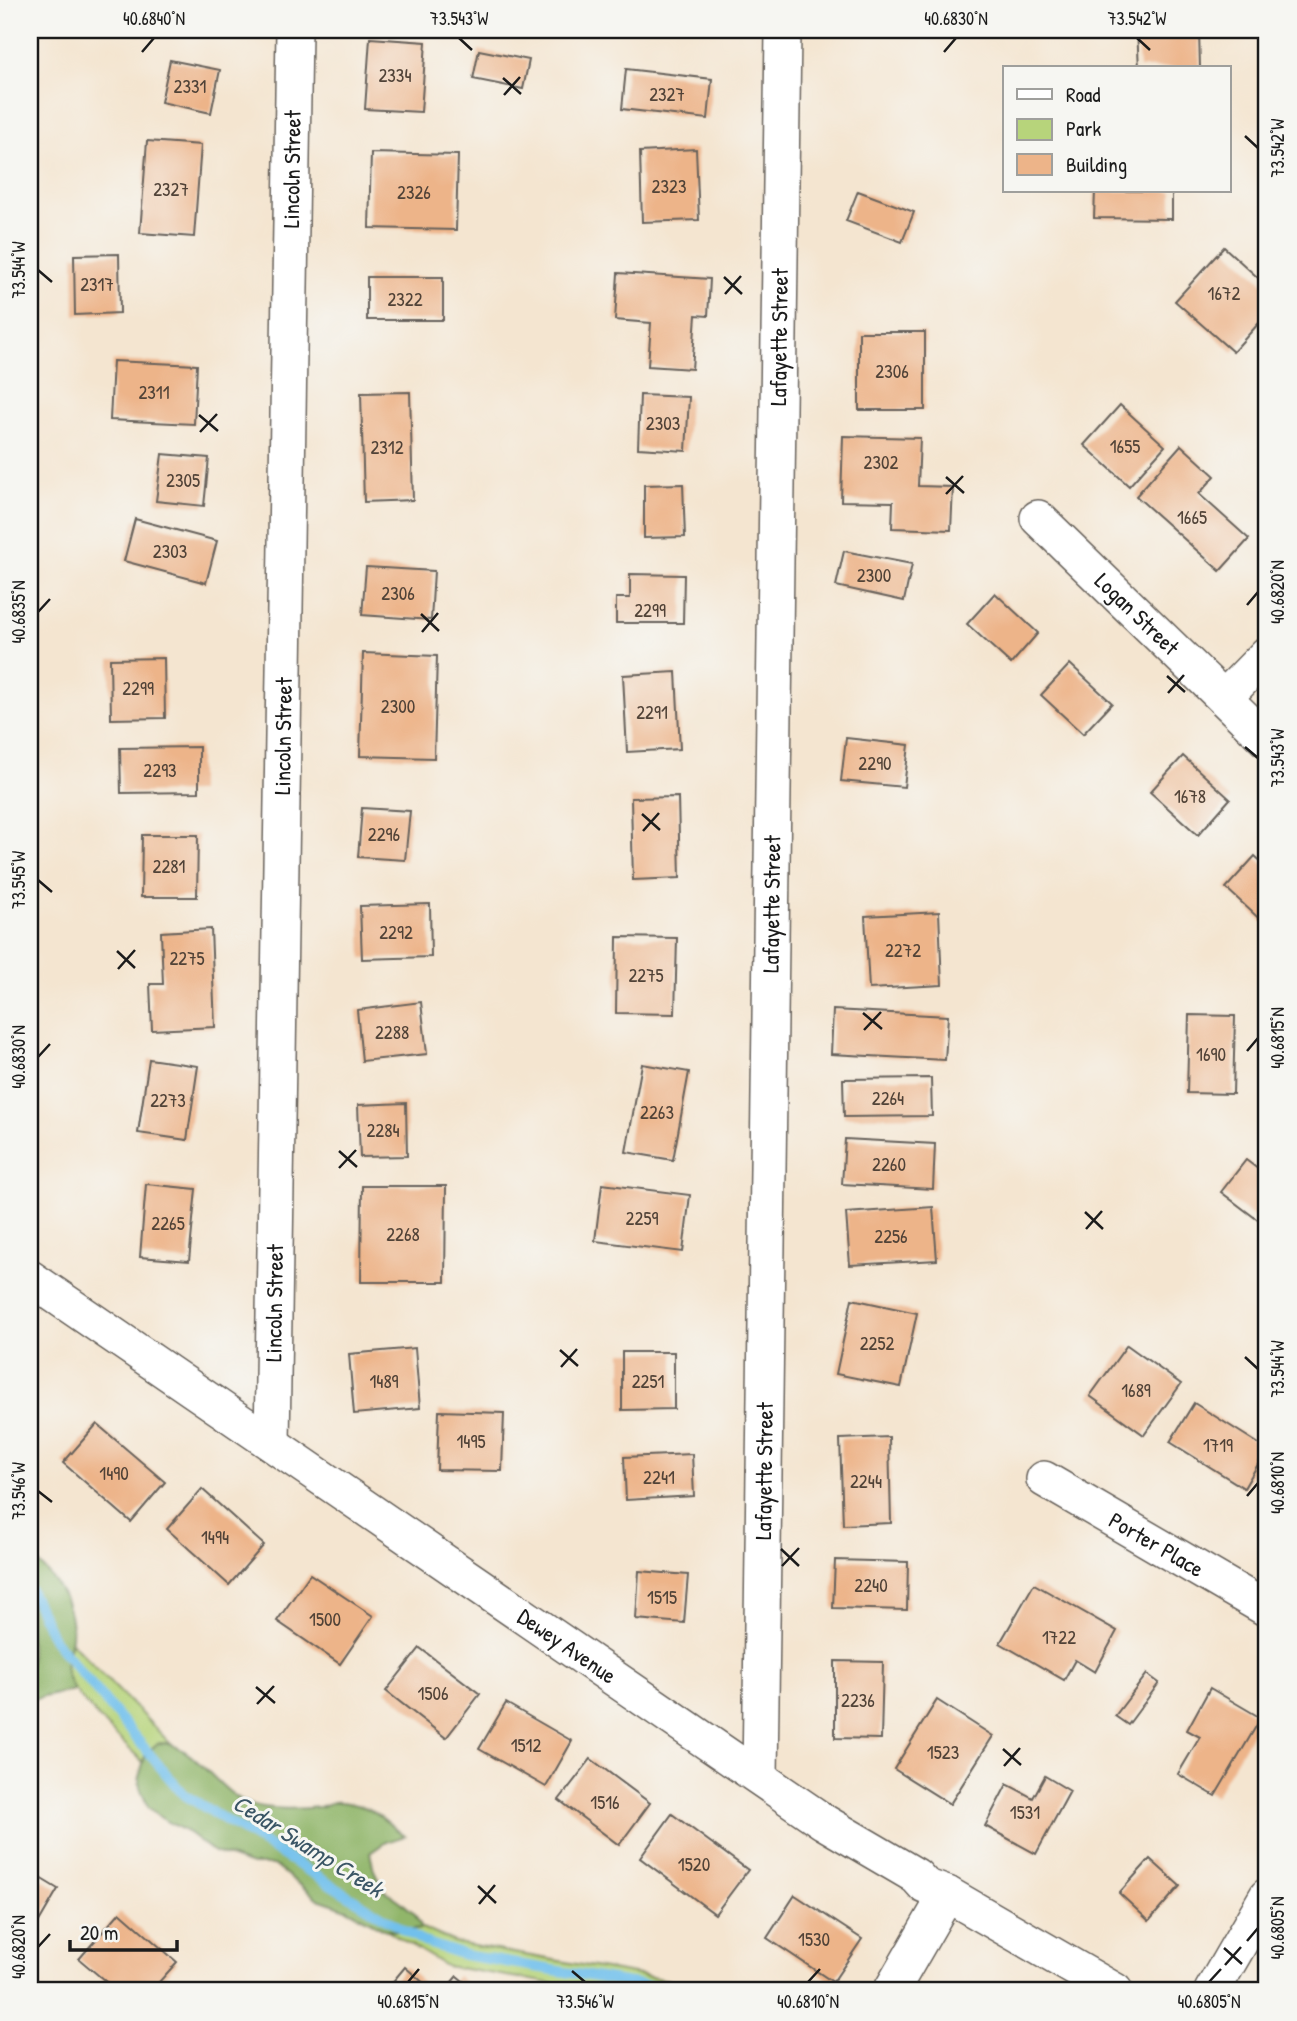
<svg xmlns="http://www.w3.org/2000/svg" width="1297" height="2021" font-family="'Patrick Hand',sans-serif">
	<style>
		.green { fill: #b7d47b; stroke: #6a784c; stroke-width: 2 }
		.forest { fill: #91b66b; stroke: #566944; stroke-width: 2 }
		.lines { fill: none; stroke-linecap: round; stroke-linejoin: round }
		.stream { stroke: #71c0ec; stroke-width: 10 }
		.building { fill: #edb489 }
		.minor-casing { stroke: #68625b; stroke-width: 38 }
		.minor { stroke: #fff; stroke-width: 35 }
		.ticks { fill: none; stroke: #1c1c1c; stroke-width: 2.5 }
		.labels { text-anchor: middle; stroke-width: 6; stroke-linejoin: round; paint-order: stroke }
		.number-label { font-size: 19px; fill: #504237 }
		.street-label { font-size: 23px; fill: #1c1c1c; stroke: #f6f6f2 }
		.water-label { font-size: 24px; font-style: italic; fill: #3a5565; stroke: #f6f6f2 }
		.neatline { fill: none; stroke: #1c1c1c; stroke-width: 2.5 }
		.ticks-label { font-size: 18px; text-anchor: middle; fill: #1c1c1c }
	</style>
	<rect width="100%" height="100%" fill="#f6f6f2"/>
	<filter id="ink" filterUnits="userSpaceOnUse"><feTurbulence type="fractalNoise" baseFrequency=".0143" numOctaves="2"/><feDisplacementMap in="SourceGraphic" scale="14" xChannelSelector="R" yChannelSelector="G"/><feConvolveMatrix kernelMatrix="1 2 1 2 8 2 1 2 1" color-interpolation-filters="sRGB"/></filter>
	<filter id="wash" filterUnits="userSpaceOnUse"><feTurbulence type="fractalNoise" baseFrequency=".00686" numOctaves="4" result="noise"/><feDisplacementMap in="SourceGraphic" scale="28" xChannelSelector="R" yChannelSelector="G"/><feGaussianBlur stdDeviation="1.57" result="paint"/><feColorMatrix in="noise" values="0 0 0 0 0 0 0 0 0 0 0 0 0 0 0 0 0 1.4 0 .05"/><feComposite in="paint" operator="in"/></filter>
	<g filter="url(#wash)">
		<rect width="100%" height="100%" fill="#f4e5d0"/>
		<g class="green">
			<path d="M 71,1642 L 170,1743 L 158,1743 L 146,1753 L 143,1762 C 125,1744 72,1696 66,1674 C 62,1663 67,1653 71,1642 Z"/>
			<polygon points="422,1928 457,1943 690,1984 703,1991 579,1991 555,1984 446,1966 386,1930 398,1931"/>
		</g>
		<g class="forest">
			<path d="M 30,1556 C 55,1576 78,1609 70,1643 C 65,1668 61,1665 74,1690 L 30,1700 Z"/>
			<path d="M 158,1743 C 197,1742 215,1794 254,1805 C 271,1810 301,1809 319,1807 C 324,1806 329,1803 334,1802 C 342,1801 358,1805 366,1808 C 378,1813 394,1828 405,1836 L 386,1842 L 370,1853 L 374,1870 L 383,1889 L 400,1901 L 414,1913 L 422,1928 L 398,1931 L 386,1930 L 347,1909 L 318,1899 L 274,1865 L 252,1865 L 214,1852 L 189,1833 L 161,1818 L 148,1807 L 140,1788 L 139,1777 L 146,1753 Z"/>
		</g>
		<g class="lines">
			<polyline class="stream" points="30,1590 54,1640 183,1794 424,1942 464,1955 654,1987 660,1991"/>
		</g>
		<g id="blocks">
			<g class="building">
				<polygon points="1137,30 1199,30 1200,68 1139,68"/>
				<polygon points="370,38 426,42 421,112 365,109"/>
				<polygon points="479,50 529,60 523,89 473,79"/>
				<polygon points="170,60 220,70 211,113 161,102"/>
				<polygon points="626,69 712,79 708,119 622,109"/>
				<polygon points="147,141 201,145 194,237 140,233"/>
				<polygon points="696,149 699,220 642,222 640,152"/>
				<polygon points="371,153 458,155 456,230 369,228"/>
				<polygon points="858,191 914,212 902,242 846,221"/>
				<polygon points="1095,191 1172,191 1172,219 1094,218"/>
				<polygon points="1224,247 1267,286 1267,314 1233,352 1175,301"/>
				<polygon points="119,254 120,313 75,315 74,255"/>
				<polygon points="618,273 710,279 708,316 696,315 692,369 648,366 651,323 615,320"/>
				<rect x="367" y="277" width="76" height="43"/>
				<rect x="859" y="332" width="66" height="78"/>
				<polygon points="113,361 197,365 194,424 110,420"/>
				<polygon points="410,392 413,500 364,502 361,393"/>
				<polygon points="640,395 689,397 686,451 638,448"/>
				<polygon points="1120,405 1165,446 1129,486 1084,445"/>
				<polygon points="843,436 920,438 918,486 953,487 951,530 892,528 893,502 841,501"/>
				<polygon points="1181,445 1215,476 1199,494 1249,539 1220,571 1136,496"/>
				<polygon points="162,454 209,458 204,506 156,501"/>
				<polygon points="683,484 685,537 644,538 644,485"/>
				<polygon points="135,519 217,541 206,583 124,561"/>
				<polygon points="844,551 912,564 904,601 836,586"/>
				<polygon points="366,567 434,571 431,620 362,615"/>
				<polygon points="630,574 684,575 683,623 616,623 616,598 630,598"/>
				<polygon points="995,593 1038,633 1011,664 967,624"/>
				<polygon points="363,653 437,656 434,758 360,756"/>
				<polygon points="164,658 165,718 111,719 110,659"/>
				<polygon points="1070,664 1112,703 1083,734 1041,695"/>
				<polygon points="676,672 680,749 627,752 623,675"/>
				<polygon points="846,738 909,745 904,787 841,781"/>
				<polygon points="199,747 199,792 121,793 120,748"/>
				<polygon points="1183,756 1230,799 1198,835 1150,792"/>
				<polygon points="678,797 680,878 633,880 631,798"/>
				<polygon points="362,808 410,811 405,860 358,857"/>
				<polygon points="142,835 198,835 197,897 141,897"/>
				<polygon points="1255,856 1267,867 1267,926 1226,888"/>
				<polygon points="430,904 431,957 362,959 360,906"/>
				<polygon points="939,912 942,985 869,989 865,916"/>
				<polygon points="211,929 215,1027 152,1030 150,984 163,984 161,932"/>
				<polygon points="617,937 677,938 675,1014 616,1013"/>
				<polygon points="421,1002 427,1054 362,1061 357,1010"/>
				<polygon points="833,1010 948,1016 945,1060 831,1054"/>
				<polygon points="1189,1015 1235,1016 1233,1094 1187,1093"/>
				<polygon points="149,1059 198,1066 187,1140 138,1133"/>
				<polygon points="642,1064 689,1072 673,1160 626,1152"/>
				<polygon points="931,1078 932,1116 844,1117 843,1079"/>
				<polygon points="406,1103 407,1156 360,1157 358,1105"/>
				<polygon points="845,1139 935,1144 933,1189 842,1184"/>
				<polygon points="1246,1160 1267,1176 1267,1227 1221,1192"/>
				<polygon points="146,1184 196,1189 189,1261 140,1257"/>
				<polygon points="602,1184 690,1195 683,1252 595,1241"/>
				<polygon points="362,1186 446,1186 445,1282 361,1282"/>
				<polygon points="933,1207 937,1260 850,1265 846,1213"/>
				<polygon points="852,1299 917,1313 901,1387 836,1374"/>
				<polygon points="1127,1345 1181,1384 1144,1435 1090,1396"/>
				<polygon points="415,1348 420,1408 354,1414 349,1354"/>
				<polygon points="622,1352 674,1352 674,1409 622,1410"/>
				<polygon points="1194,1403 1267,1449 1244,1488 1170,1442"/>
				<polygon points="439,1411 504,1413 502,1471 437,1470"/>
				<polygon points="97,1424 165,1482 131,1522 63,1463"/>
				<polygon points="889,1437 891,1523 843,1525 840,1439"/>
				<polygon points="692,1454 694,1496 626,1500 624,1457"/>
				<polygon points="202,1489 264,1545 229,1585 167,1529"/>
				<polygon points="835,1560 908,1562 907,1610 833,1608"/>
				<polygon points="639,1571 688,1575 684,1623 636,1619"/>
				<polygon points="310,1574 373,1616 340,1664 277,1621"/>
				<polygon points="1034,1584 1117,1631 1095,1672 1075,1660 1064,1680 1000,1643"/>
				<polygon points="420,1648 480,1694 446,1738 386,1691"/>
				<polygon points="835,1661 883,1662 881,1739 835,1738"/>
				<polygon points="1147,1674 1159,1683 1128,1725 1115,1716"/>
				<polygon points="1210,1688 1261,1718 1215,1796 1178,1774 1200,1737 1187,1730"/>
				<polygon points="937,1700 993,1736 950,1804 894,1769"/>
				<polygon points="506,1703 572,1741 546,1787 479,1749"/>
				<polygon points="591,1759 650,1803 619,1845 559,1800"/>
				<polygon points="1045,1776 1070,1791 1036,1854 985,1826 1007,1784 1033,1798"/>
				<polygon points="672,1814 748,1870 715,1914 640,1858"/>
				<polygon points="1150,1859 1180,1886 1149,1921 1119,1893"/>
				<polygon points="30,1872 58,1889 30,1937"/>
				<polygon points="795,1895 862,1939 833,1982 767,1938"/>
				<polygon points="120,1912 177,1962 151,1991 117,1991 79,1959"/>
				<polygon points="405,1967 433,1991 385,1991"/>
				<polygon points="457,1976 475,1991 444,1991"/>
			</g>
		</g>
	</g>
	<g filter="url(#ink)">
		<use href="#blocks" fill-opacity="0" stroke="#68625b" stroke-width="2"/>
		<g class="lines">
			<g class="minor-casing">
				<g id="minor">
					<path id="s1" d="M 1038,518 L 1267,740"/>
					<polyline points="1224,698 1267,654"/>
					<path id="s2" d="M 30,1278 L 824,1822 L 916,1876 L 925,1886 L 947,1894 L 1115,1991"/>
					<path id="s3" d="M 272,1443 L 294,30"/>
					<path id="s4" d="M 1044,1479 L 1267,1609"/>
					<path id="s5" d="M 760,1777 L 783,30"/>
					<polyline points="891,1991 947,1894"/>
					<polyline points="1212,1991 1267,1896"/>
				</g>
			</g>
			<use href="#minor" class="minor"/>
		</g>
	</g>
	<path class="ticks" d="M 459,38 L 472,50M 1137,38 L 1150,50M 142,52 L 154,38M 944,52 L 956,38M 503,78 L 521,94M 504,95 L 520,77M 1245,136 L 1258,148M 38,270 L 52,282M 724,277 L 742,294M 725,294 L 741,276M 199,415 L 218,431M 200,432 L 217,414M 946,477 L 964,493M 946,494 L 963,476M 1247,605 L 1258,592M 38,612 L 50,599M 421,614 L 439,631M 422,632 L 438,613M 1167,676 L 1185,692M 1168,693 L 1184,675M 1245,747 L 1258,758M 642,814 L 660,830M 643,831 L 659,813M 38,880 L 52,892M 117,951 L 135,968M 118,969 L 135,950M 863,1013 L 882,1029M 864,1030 L 881,1012M 1247,1051 L 1258,1038M 38,1057 L 50,1044M 339,1151 L 357,1167M 339,1168 L 356,1150M 1085,1212 L 1103,1229M 1086,1229 L 1102,1211M 560,1350 L 578,1366M 1245,1357 L 1258,1369M 561,1367 L 577,1349M 38,1491 L 52,1502M 1247,1496 L 1258,1483M 781,1549 L 799,1566M 782,1566 L 799,1548M 256,1687 L 275,1703M 257,1704 L 274,1686M 1003,1749 L 1021,1765M 1004,1766 L 1020,1748M 478,1886 L 496,1903M 479,1904 L 495,1885M 1247,1941 L 1258,1928M 38,1947 L 50,1934M 1224,1948 L 1242,1964M 1225,1965 L 1241,1947M 572,1971 L 585,1982M 408,1982 L 419,1969M 808,1982 L 820,1969M 1209,1982 L 1221,1969"/>
	<g class="labels">
		<g class="number-label">
			<text x="395" y="82">2334</text>
			<text x="190" y="93">2331</text>
			<text x="667" y="101">2327</text>
			<text x="669" y="193">2323</text>
			<text x="171" y="196">2327</text>
			<text x="414" y="199">2326</text>
			<text x="97" y="291">2317</text>
			<text x="1224" y="300">1672</text>
			<text x="405" y="306">2322</text>
			<text x="892" y="378">2306</text>
			<text x="154" y="399">2311</text>
			<text x="663" y="430">2303</text>
			<text x="1125" y="453">1655</text>
			<text x="387" y="454">2312</text>
			<text x="881" y="469">2302</text>
			<text x="183" y="487">2305</text>
			<text x="1192" y="524">1665</text>
			<text x="170" y="558">2303</text>
			<text x="874" y="582">2300</text>
			<text x="398" y="600">2306</text>
			<text x="650" y="617">2299</text>
			<text x="138" y="695">2299</text>
			<text x="398" y="713">2300</text>
			<text x="652" y="719">2291</text>
			<text x="875" y="770">2290</text>
			<text x="160" y="777">2293</text>
			<text x="1190" y="803">1678</text>
			<text x="384" y="841">2296</text>
			<text x="169" y="873">2281</text>
			<text x="396" y="939">2292</text>
			<text x="903" y="957">2272</text>
			<text x="187" y="965">2275</text>
			<text x="646" y="982">2275</text>
			<text x="392" y="1039">2288</text>
			<text x="1211" y="1061">1690</text>
			<text x="888" y="1105">2264</text>
			<text x="168" y="1107">2273</text>
			<text x="657" y="1119">2263</text>
			<text x="383" y="1137">2284</text>
			<text x="889" y="1171">2260</text>
			<text x="642" y="1225">2259</text>
			<text x="168" y="1230">2265</text>
			<text x="403" y="1241">2268</text>
			<text x="891" y="1243">2256</text>
			<text x="877" y="1350">2252</text>
			<text x="384" y="1388">1489</text>
			<text x="648" y="1388">2251</text>
			<text x="1136" y="1397">1689</text>
			<text x="471" y="1448">1495</text>
			<text x="1218" y="1452">1719</text>
			<text x="114" y="1480">1490</text>
			<text x="659" y="1484">2241</text>
			<text x="866" y="1488">2244</text>
			<text x="215" y="1544">1494</text>
			<text x="871" y="1592">2240</text>
			<text x="662" y="1604">1515</text>
			<text x="325" y="1626">1500</text>
			<text x="1059" y="1644">1722</text>
			<text x="433" y="1700">1506</text>
			<text x="858" y="1707">2236</text>
			<text x="526" y="1752">1512</text>
			<text x="943" y="1759">1523</text>
			<text x="605" y="1809">1516</text>
			<text x="1025" y="1819">1531</text>
			<text x="694" y="1871">1520</text>
			<text x="814" y="1946">1530</text>
		</g>
		<g class="street-label">
			<text dy="8" stroke="none"><textPath href="#s3" startOffset="1274">Lincoln Street</textPath></text>
			<text dy="8" stroke="none"><textPath href="#s5" startOffset="1440">Lafayette Street</textPath></text>
			<text dy="8" stroke="none"><textPath href="#s1" startOffset="138">Logan Street</textPath></text>
			<text dy="8" stroke="none"><textPath href="#s3" startOffset="707">Lincoln Street</textPath></text>
			<text dy="8" stroke="none"><textPath href="#s5" startOffset="873">Lafayette Street</textPath></text>
			<text dy="8" stroke="none"><textPath href="#s3" startOffset="140">Lincoln Street</textPath></text>
			<text dy="8" stroke="none"><textPath href="#s5" startOffset="306">Lafayette Street</textPath></text>
			<text dy="8" stroke="none"><textPath href="#s4" startOffset="130">Porter Place</textPath></text>
			<text dy="8" stroke="none"><textPath href="#s2" startOffset="651">Dewey Avenue</textPath></text>
		</g>
		<g class="water-label">
			<text transform="translate(308 1846) rotate(32)" y="8">Cedar Swamp Creek</text>
		</g>
	</g>
	<rect width="1297" height="2021" fill="none" stroke="#f6f6f2" stroke-width="77"/>
	<rect x="1003" y="66" width="228" height="126" fill="#f6f6f2" stroke="#9f9f9c" stroke-width="2"/>
	<rect x="1017" y="89" width="35" height="10" fill="#ffffff" stroke="#9f9f9c" stroke-width="2"/>
	<text x="1066" y="102" font-size="21" fill="#1c1c1c">Road</text>
	<rect x="1017" y="119" width="35" height="21" fill="#b7d47b" stroke="#9f9f9c" stroke-width="2"/>
	<text x="1066" y="136" font-size="21" fill="#1c1c1c">Park</text>
	<rect x="1017" y="154" width="35" height="21" fill="#edb489" stroke="#9f9f9c" stroke-width="2"/>
	<text x="1066" y="172" font-size="21" fill="#1c1c1c">Building</text>
	<path d="M70 1940v10h107v-10" fill="none" stroke="#1c1c1c" stroke-width="3.5"/>
	<text x="80" y="1940" font-size="21" fill="#1c1c1c" stroke="#f6f6f2" stroke-width="5" paint-order="stroke">20 m</text>
	<rect x="38" y="38" width="1220" height="1944" class="neatline"/>
	<g class="ticks-label">
		<text x="154" y="25">40.6840°N</text>
		<text x="459" y="25">73.543°W</text>
		<text x="956" y="25">40.6830°N</text>
		<text x="1137" y="25">73.542°W</text>
		<text transform="translate(1278 148) rotate(-90)" y="6">73.542°W</text>
		<text transform="translate(19 270) rotate(-90)" y="6">73.544°W</text>
		<text transform="translate(1278 592) rotate(-90)" y="6">40.6820°N</text>
		<text transform="translate(19 612) rotate(-90)" y="6">40.6835°N</text>
		<text transform="translate(1278 758) rotate(-90)" y="6">73.543°W</text>
		<text transform="translate(19 880) rotate(-90)" y="6">73.545°W</text>
		<text transform="translate(1278 1038) rotate(-90)" y="6">40.6815°N</text>
		<text transform="translate(19 1057) rotate(-90)" y="6">40.6830°N</text>
		<text transform="translate(1278 1369) rotate(-90)" y="6">73.544°W</text>
		<text transform="translate(1278 1483) rotate(-90)" y="6">40.6810°N</text>
		<text transform="translate(19 1491) rotate(-90)" y="6">73.546°W</text>
		<text transform="translate(1278 1928) rotate(-90)" y="6">40.6805°N</text>
		<text transform="translate(19 1947) rotate(-90)" y="6">40.6820°N</text>
		<text x="408" y="2008">40.6815°N</text>
		<text x="585" y="2008">73.546°W</text>
		<text x="808" y="2008">40.6810°N</text>
		<text x="1209" y="2008">40.6805°N</text>
	</g>
</svg>
